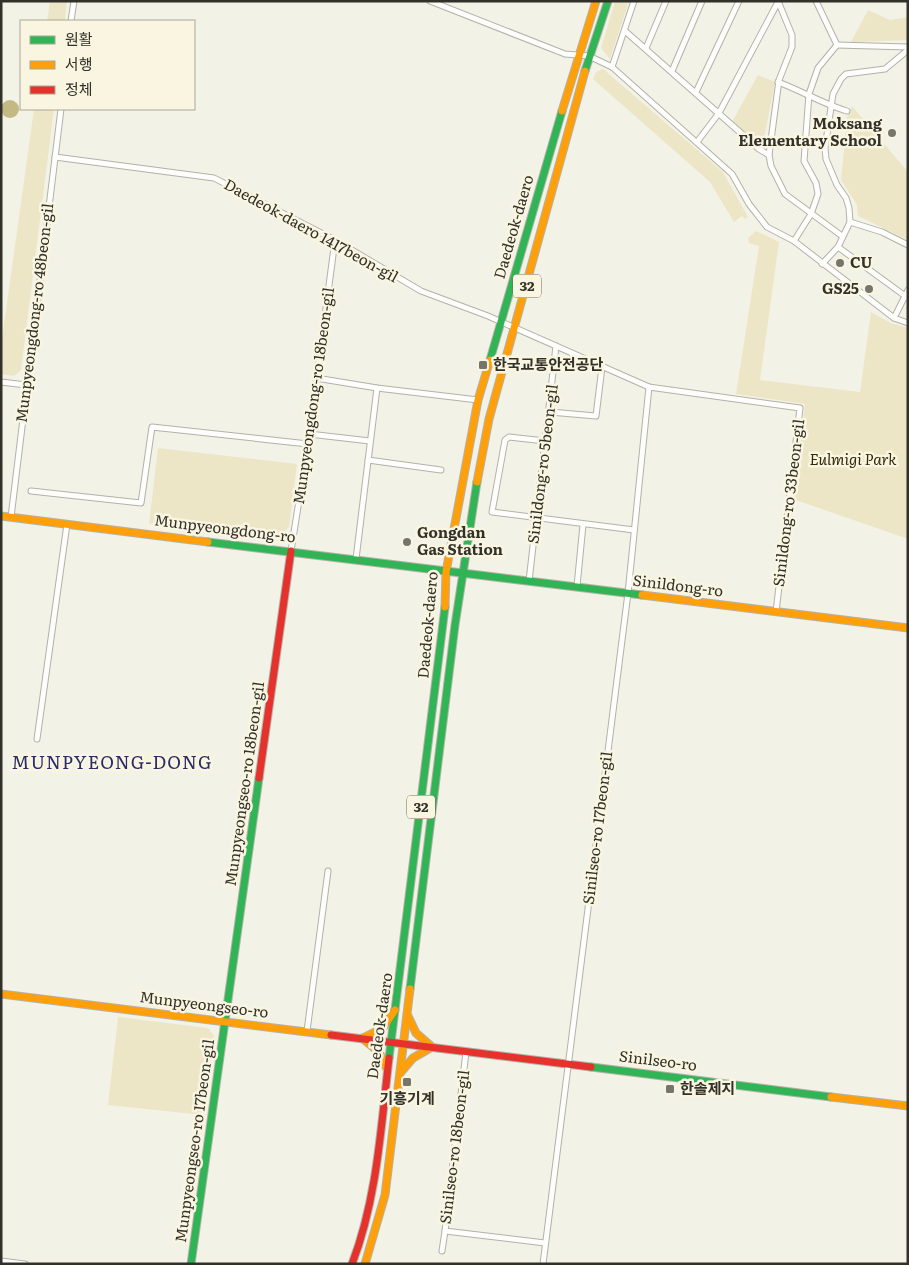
<svg xmlns="http://www.w3.org/2000/svg" width="909" height="1265" font-family="Literata,'Noto Sans KR',serif">
	<style>
		.green { fill: #ece6c7 }
		.water { fill: #c4b982 }
		.lines { fill: none; stroke-linecap: round; stroke-linejoin: round }
		.street-casing { stroke: #b3b2a9; stroke-width: 7 }
		.fast-casing { stroke: #b3b2a9; stroke-width: 9 }
		.slow-casing { stroke: #b3b2a9; stroke-width: 9 }
		.jam-casing { stroke: #b3b2a9; stroke-width: 9 }
		.street { stroke: #fdfdfb; stroke-width: 5 }
		.fast { stroke: #30b455; stroke-width: 7 }
		.slow { stroke: #ff9f0a; stroke-width: 7 }
		.jam { stroke: #e5322d; stroke-width: 7 }
		.poi-dot { fill: #76756c; stroke: #f9f5e1; stroke-width: 2 }
		.labels { text-anchor: middle; stroke-width: 5; stroke-linejoin: round; paint-order: stroke }
		.shield { fill: #f9f5e1; stroke: #6e6c60; stroke-width: 1 }
		.shield-label { font-size: 14px; font-weight: bold; fill: #323129 }
		.poi-label { font-size: 15px; font-weight: bold; fill: #323129; stroke: #f9f5e1; text-anchor: start }
		.street-label { font-size: 15px; fill: #323129; stroke: #f9f5e1 }
		.park-label { font-size: 15px; font-style: italic; fill: #312a09; stroke: #f9f5e1 }
		.quarter-label { font-size: 18px; letter-spacing: 1px; fill: #2a2d67; stroke: #f9f5e1 }
	</style>
	<rect width="100%" height="100%" fill="#f3f2e7"/>
	<g class="green">
		<polygon points="50,1 67,1 65,21 47,21"/>
		<polygon points="615,1 629,1 610,59 601,48"/>
		<polygon points="868,10 890,20 908,17 908,40 851,42"/>
		<polygon points="603,69 723,172 748,217 745,219 742,216 734,222 710,182 593,79 596,72"/>
		<polygon points="758,75 775,82 764,139 757,143 732,122"/>
		<polygon points="852,106 908,172 908,240 858,216 857,205 841,180 847,117"/>
		<polygon points="34,109 54,109 21,370 14,376 1,374 1,346"/>
		<polygon points="756,231 779,242 760,380 860,392 871,312 891,323 908,328 908,539 793,499 805,404 736,394 759,246 749,243 748,238"/>
		<polygon points="158,448 297,464 289,527 280,536 149,524"/>
		<polygon points="118,1017 208,1028 214,1036 203,1115 108,1105"/>
	</g>
	<circle class="water" cx="10" cy="109" r="9"/>
	<g class="lines">
		<g class="street-casing">
			<g id="street">
				<polyline points="430,1 565,54 589,56 612,67 732,174 749,204 767,227 794,241 894,318 908,323"/>
				<polyline points="816,1 837,45"/>
				<polyline points="71,21 74,1"/>
				<polyline points="625,31 759,149 769,155 771,166 785,194 842,236"/>
				<polyline points="837,45 908,47"/>
				<polyline points="646,48 666,1"/>
				<polyline points="612,67 634,1"/>
				<polyline points="672,71 702,1"/>
				<path d="M 778,82 C 802,91 823,104 847,111"/>
				<polyline points="696,92 739,1"/>
				<polyline points="697,142 719,113 778,2"/>
				<polyline points="769,155 779,80 792,47 792,35 778,1"/>
				<polyline points="55,157 214,178 335,240 421,291 488,316 649,387 800,408 776,612"/>
				<polyline points="850,222 882,232 908,245"/>
				<polyline points="794,241 811,214 818,194 816,183 804,161 809,94 818,68 837,45"/>
				<polyline points="838,247 908,298"/>
				<polyline points="822,264 838,247 850,222 849,208 846,198 837,185 826,159 825,148 833,94 841,79 846,74 885,69 908,50"/>
				<polyline points="894,318 908,290"/>
				<polyline points="316,378 377,388 478,400"/>
				<polyline points="1,382 26,385"/>
				<polyline points="550,412 596,416 602,367"/>
				<polyline points="309,434 370,441"/>
				<polyline points="545,441 509,437 505,440 492,512 634,530"/>
				<polyline points="368,460 441,470"/>
				<polyline points="31,491 141,503 152,427 308,444"/>
				<polyline points="11,517 61,109"/>
				<polyline points="291,551 308,444 335,240"/>
				<polyline points="356,559 377,388"/>
				<polyline points="529,581 556,346"/>
				<polyline points="577,586 583,525"/>
				<polyline points="37,739 67,524"/>
				<polyline points="307,1031 328,871"/>
				<polyline points="466,1052 445,1231 545,1243"/>
				<polyline points="442,1251 445,1231"/>
				<polyline points="1,1261 25,1264"/>
				<polyline points="543,1264 628,593 649,387"/>
			</g>
		</g>
		<g class="fast-casing">
			<g id="fast">
				<polyline points="585,71 608,1"/>
				<polyline points="490,360 562,111"/>
				<polyline points="208,542 642,595"/>
				<polyline points="410,989 455,625 477,482"/>
				<polyline points="389,1058 445,607"/>
				<polyline points="591,1067 831,1097"/>
				<polyline points="191,1264 259,778"/>
			</g>
		</g>
		<g class="slow-casing">
			<g id="slow">
				<polyline points="562,111 596,1"/>
				<polyline points="477,482 489,419 585,71"/>
				<polyline points="1,516 208,542"/>
				<polyline points="642,595 908,628"/>
				<polyline points="445,607 446,572 478,400 490,360"/>
				<polyline points="1,994 331,1035"/>
				<polyline points="408,1016 416,1033 432,1047"/>
				<polyline points="362,1038 379,1052 387,1069"/>
				<polyline points="363,1038 383,1028 395,1010"/>
				<polyline points="401,1072 413,1058 432,1047"/>
				<polyline points="831,1097 908,1106"/>
				<polyline points="365,1264 385,1195 410,989"/>
			</g>
		</g>
		<g class="jam-casing">
			<g id="jam">
				<polyline points="259,778 291,551"/>
				<polyline points="331,1035 591,1067"/>
				<path d="M 352,1264 C 377,1199 381,1127 389,1058"/>
			</g>
		</g>
		<use href="#street" class="street"/>
		<use href="#fast" class="fast"/>
		<use href="#slow" class="slow"/>
		<use href="#jam" class="jam"/>
	</g>
	<g class="poi-dot">
		<circle cx="892" cy="133" r="5"/>
		<circle cx="840" cy="263" r="5"/>
		<circle cx="869" cy="289" r="5"/>
		<rect x="478" y="360" width="10" height="10" rx="2.5"/>
		<circle cx="407" cy="542" r="5"/>
		<rect x="402" y="1077" width="10" height="10" rx="2.5"/>
		<rect x="665" y="1084" width="10" height="10" rx="2.5"/>
	</g>
	<g class="labels">
		<g class="shield">
			<rect x="513" y="274.5" width="28" height="23" rx="4"/>
			<rect x="407" y="795.5" width="28" height="23" rx="4"/>
		</g>
		<g class="shield-label">
			<text x="527" y="291">32</text>
			<text x="421" y="812">32</text>
		</g>
		<g class="poi-label">
			<text x="882" y="129" text-anchor="end">Moksang<tspan x="882" dy="17">Elementary School</tspan></text>
			<text x="850" y="268">CU</text>
			<text x="859" y="294" text-anchor="end">GS25</text>
			<text x="493" y="370">한국교통안전공단</text>
			<text x="417" y="538">Gongdan<tspan x="417" dy="17">Gas Station</tspan></text>
			<text x="680" y="1094">한솔제지</text>
			<text x="407" y="1104" text-anchor="middle">기흥기계</text>
		</g>
		<g class="street-label">
			<text transform="translate(514 227) rotate(-74)" y="5">Daedeok-daero</text>
			<text transform="translate(311 231) rotate(29)" y="5">Daedeok-daero 1417beon-gil</text>
			<text transform="translate(35 313) rotate(-83)" y="5">Munpyeongdong-ro 48beon-gil</text>
			<text transform="translate(314 396) rotate(-82)" y="5">Munpyeongdong-ro 18beon-gil</text>
			<text transform="translate(543 464) rotate(-83)" y="5">Sinildong-ro 5beon-gil</text>
			<text transform="translate(789 503) rotate(-83)" y="5">Sinildong-ro 33beon-gil</text>
			<text transform="translate(225 529) rotate(7)" y="5">Munpyeongdong-ro</text>
			<text transform="translate(678 586) rotate(7)" y="5">Sinildong-ro</text>
			<text transform="translate(428 625) rotate(-85)" y="5">Daedeok-daero</text>
			<text transform="translate(245 784) rotate(-82)" y="5">Munpyeongseo-ro 18beon-gil</text>
			<text transform="translate(598 828) rotate(-83)" y="5">Sinilseo-ro 17beon-gil</text>
			<text transform="translate(204 1005) rotate(7)" y="5">Munpyeongseo-ro</text>
			<text transform="translate(380 1026) rotate(-82)" y="5">Daedeok-daero</text>
			<text transform="translate(658 1061) rotate(7)" y="5">Sinilseo-ro</text>
			<text transform="translate(195 1141) rotate(-82)" y="5">Munpyeongseo-ro 17beon-gil</text>
			<text transform="translate(455 1147) rotate(-83)" y="5">Sinilseo-ro 18beon-gil</text>
		</g>
		<g class="park-label">
			<text x="853" y="465">Eulmigi Park</text>
		</g>
		<g class="quarter-label">
			<text x="112" y="769">MUNPYEONG-DONG</text>
		</g>
	</g>
	<rect width="909" height="1265" fill="none" stroke="#323129" stroke-width="5"/>
	<rect x="20" y="20" width="175" height="90" fill="#f9f5e1" stroke="#a9a797"/>
	<rect x="30" y="36" width="25" height="8" fill="#30b455" stroke="#a9a797"/>
	<text x="65" y="45" font-size="15" fill="#323129">원활</text>
	<rect x="30" y="61" width="25" height="8" fill="#ff9f0a" stroke="#a9a797"/>
	<text x="65" y="70" font-size="15" fill="#323129">서행</text>
	<rect x="30" y="86" width="25" height="8" fill="#e5322d" stroke="#a9a797"/>
	<text x="65" y="95" font-size="15" fill="#323129">정체</text>
</svg>
